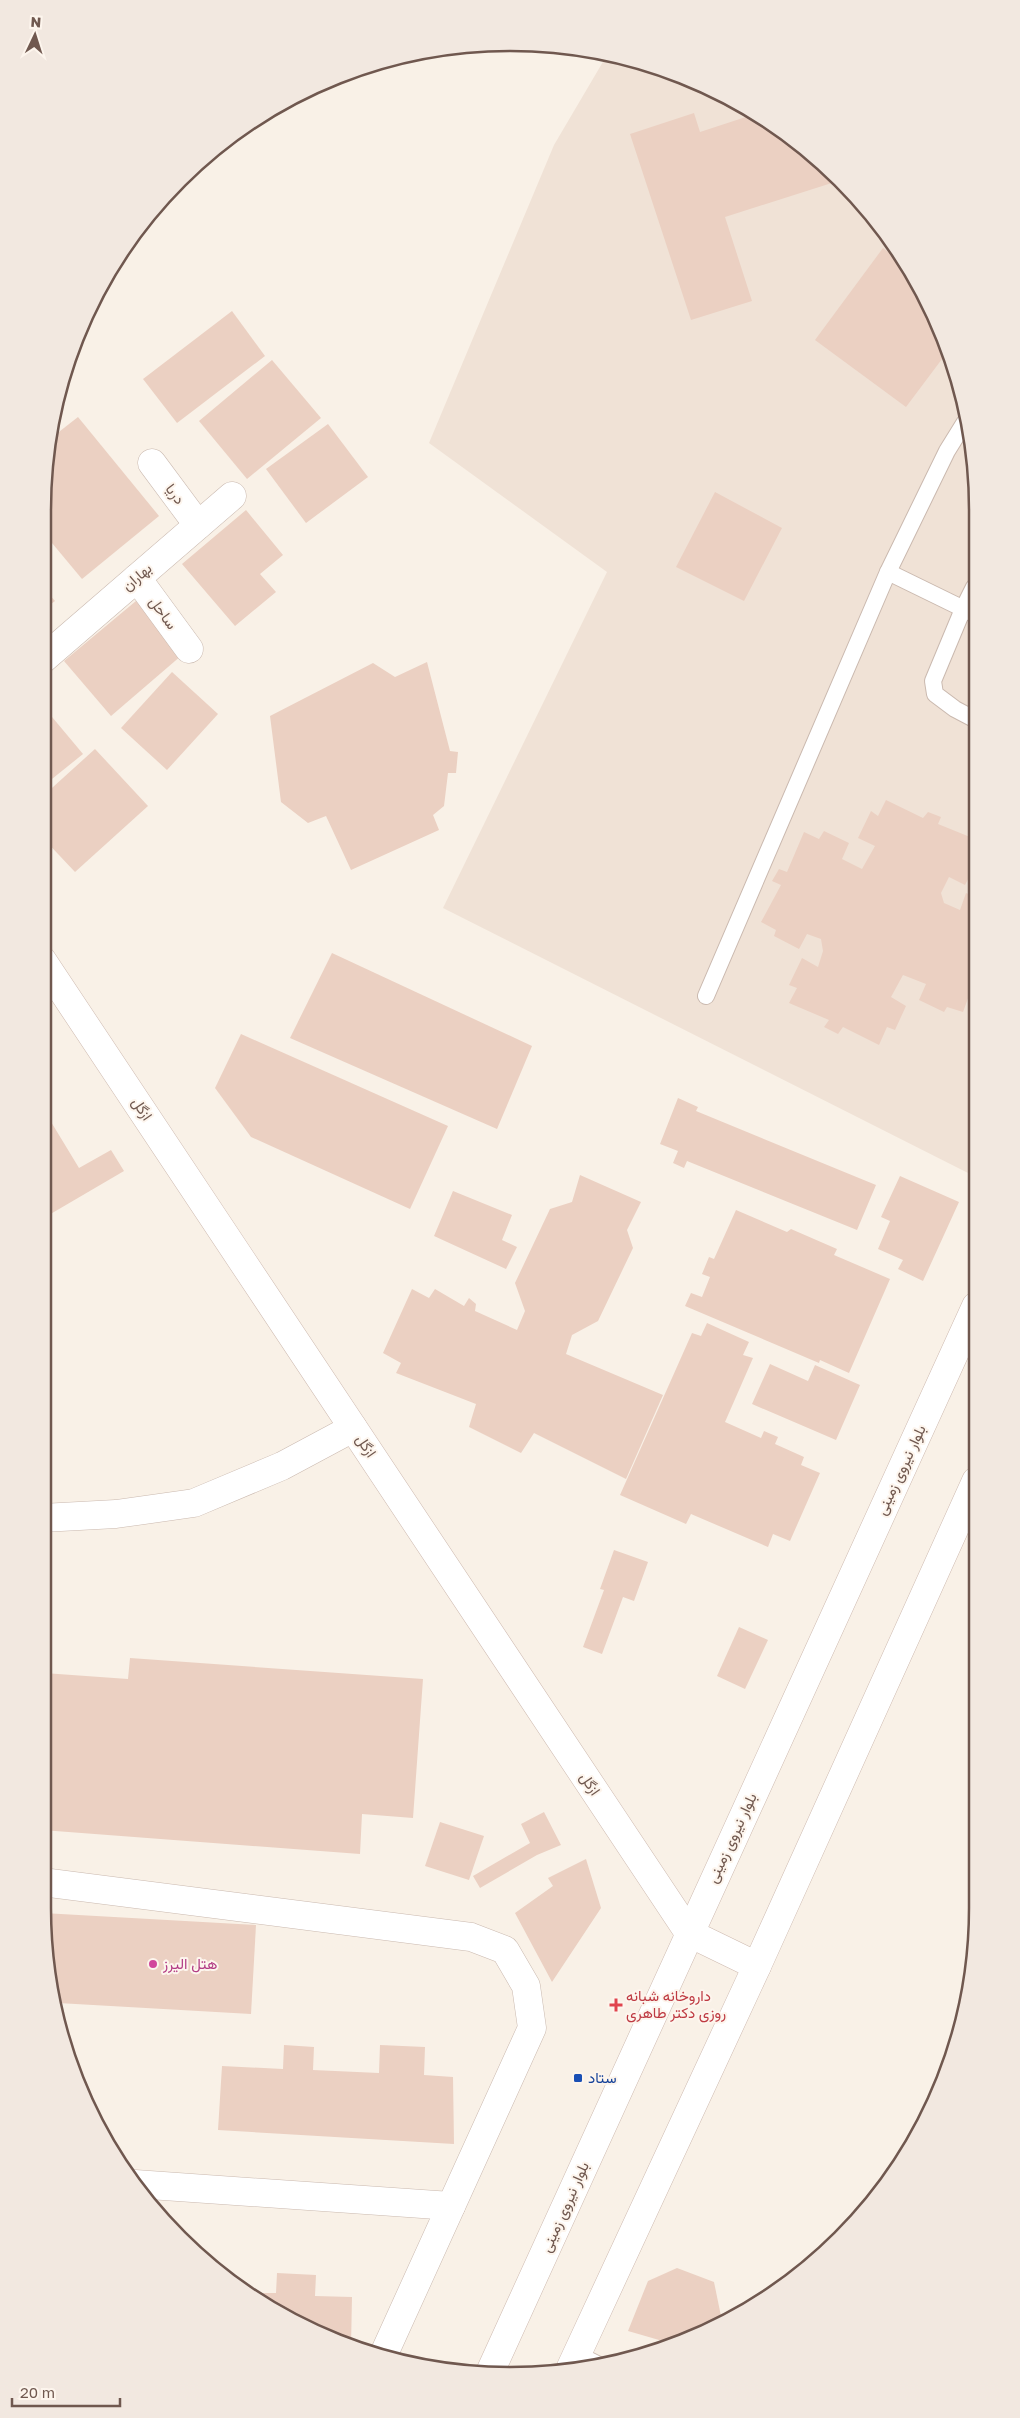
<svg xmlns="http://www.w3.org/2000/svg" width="1020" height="2418" font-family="'Golos Text',Vazirmatn,sans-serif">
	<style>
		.residential { fill: #f0e2d6 }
		.building { fill: #ebd0c2 }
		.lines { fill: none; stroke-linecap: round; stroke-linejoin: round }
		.service-casing { stroke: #cab9af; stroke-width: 18 }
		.minor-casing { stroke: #cab9af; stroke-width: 29 }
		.secondary-casing { stroke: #cebab0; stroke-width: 29 }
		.service { stroke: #fff; stroke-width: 16 }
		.minor { stroke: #fff; stroke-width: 28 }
		.secondary { stroke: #fff; stroke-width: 28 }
		.hotel-dot { fill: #d1479c; stroke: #fdf5ed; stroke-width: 2 }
		.health-dot { fill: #e0444e; stroke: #fdf5ed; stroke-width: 2 }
		.transit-dot { fill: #1a4fb4; stroke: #fdf5ed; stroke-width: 2 }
		.labels { text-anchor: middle; stroke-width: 4; stroke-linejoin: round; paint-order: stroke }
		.street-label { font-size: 15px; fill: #70584f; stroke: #fdf5ed }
		.hotel-label { font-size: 15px; fill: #b23c85; stroke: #fdf5ed; text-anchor: start }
		.health-label { font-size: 15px; fill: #be3a42; stroke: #fdf5ed; text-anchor: start }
		.transit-label { font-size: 15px; fill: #164399; stroke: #fdf5ed; text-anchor: start }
		.rim { fill: none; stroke: #70584f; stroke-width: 2.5 }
	</style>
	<rect width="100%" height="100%" fill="#f9f1e7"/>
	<polygon class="residential" points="607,55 660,67 770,121 862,202 929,303 973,449 975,1166 972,1175 443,908 607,572 429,443 554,145"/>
	<g class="building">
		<polygon points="694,113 700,132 755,114 770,121 838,181 725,217 752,301 691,320 630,134"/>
		<polygon points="883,248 901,262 929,303 945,355 906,407 815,340"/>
		<polygon points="232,311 265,356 177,423 143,379"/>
		<polygon points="272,360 321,418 247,479 199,421"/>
		<polygon points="78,417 159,516 82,579 42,531 42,510 55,435"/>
		<polygon points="328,424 368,477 306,523 266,469"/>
		<polygon points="715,492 782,528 744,601 676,567"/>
		<polygon points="246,510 283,555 260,574 276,592 235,626 182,564"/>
		<polygon points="42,586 55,601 42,611"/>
		<polygon points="136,601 182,655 111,716 64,661"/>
		<polygon points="427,662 450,751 458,752 456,773 448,773 444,806 433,815 439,830 351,870 326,816 308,823 281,802 270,716 373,663 395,677"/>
		<polygon points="172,672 218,714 167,770 121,728"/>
		<polygon points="42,705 83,754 42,787"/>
		<polygon points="95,749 148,806 75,872 42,837 42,797"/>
		<polygon points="886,800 923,818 928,812 941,817 938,824 975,839 968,855 975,858 975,866 965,885 949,877 941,893 944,903 960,910 966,893 975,897 975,979 963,1012 947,1007 944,1012 919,1000 926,984 903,975 891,997 906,1006 895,1030 887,1027 879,1045 843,1027 838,1034 824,1027 829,1020 789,1003 797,988 789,985 802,958 818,967 823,951 821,939 807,934 799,949 774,936 776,930 761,922 781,885 772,881 779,869 787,872 804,832 819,839 824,831 849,843 842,859 862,869 875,846 858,838 871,811 878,816"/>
		<polygon points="332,953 532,1046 497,1129 290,1038"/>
		<polygon points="241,1034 448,1126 410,1209 251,1137 215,1088"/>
		<polygon points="678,1098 698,1107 696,1111 876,1185 857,1230 687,1161 684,1168 673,1163 678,1151 660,1144"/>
		<polygon points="42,1107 79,1168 111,1150 124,1171 42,1219 42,1180 49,1176 42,1166"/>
		<polygon points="580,1175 641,1202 627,1230 633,1248 598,1321 572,1335 566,1354 663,1395 626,1479 534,1433 521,1453 469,1427 476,1404 396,1373 401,1363 383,1353 412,1289 429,1298 435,1289 464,1306 469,1298 476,1304 475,1311 517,1330 525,1311 515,1283 550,1209 572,1202"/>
		<polygon points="900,1176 959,1202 923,1281 898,1269 903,1260 878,1249 890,1221 881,1217"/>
		<polygon points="453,1191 512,1215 502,1240 517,1247 506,1269 434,1236"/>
		<polygon points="736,1210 787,1232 791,1229 837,1249 834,1255 890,1279 849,1373 820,1360 819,1363 685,1306 691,1293 702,1297 710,1277 702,1274 709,1257 714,1259"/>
		<polygon points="707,1323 749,1342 743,1355 753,1358 725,1422 761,1438 764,1431 778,1437 775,1444 804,1457 801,1465 820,1473 790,1541 773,1534 768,1547 691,1514 686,1524 620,1495 692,1333 701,1336"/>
		<polygon points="770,1364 808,1381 815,1365 860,1385 836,1440 752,1404"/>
		<polygon points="614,1550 648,1562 634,1601 623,1597 602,1654 583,1647 604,1590 600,1589"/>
		<polygon points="739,1627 768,1640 745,1689 717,1676"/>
		<polygon points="130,1658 423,1679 413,1818 362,1814 360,1854 42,1830 45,1788 42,1788 42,1675 44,1673 128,1679"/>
		<polygon points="544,1812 561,1845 537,1855 480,1888 473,1876 530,1843 521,1824"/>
		<polygon points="440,1822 484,1836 469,1880 425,1866"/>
		<polygon points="586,1859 601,1908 552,1982 515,1913 553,1886 548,1878"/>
		<polygon points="43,1913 256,1925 251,2014 58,2003"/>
		<polygon points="284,2045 314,2047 313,2070 379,2073 380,2045 425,2047 424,2075 453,2077 454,2144 218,2130 222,2066 283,2069"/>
		<polygon points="677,2268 714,2282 722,2321 666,2342 628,2331 648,2281"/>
		<polygon points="277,2273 316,2275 315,2296 352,2297 351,2346 277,2313 252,2293 276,2293"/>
	</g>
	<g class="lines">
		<g class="service-casing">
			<g id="service">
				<polyline points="888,572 974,614"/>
				<polyline points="974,587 963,609 933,681 935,694 955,709 974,719"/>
				<polyline points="706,996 888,572 947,451 965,422"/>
				<polyline points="577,2354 601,2366"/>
			</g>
		</g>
		<g class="minor-casing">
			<g id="minor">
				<polyline points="152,463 198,525"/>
				<polyline points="137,578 189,649"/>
				<polyline points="42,660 232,496"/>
				<polyline points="42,1518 116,1514 194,1503 282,1466 353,1428"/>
				<polyline points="42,1882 471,1937 505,1950 526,1986 532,2028 383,2356"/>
				<polyline points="135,2184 451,2206"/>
			</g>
		</g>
		<g class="secondary-casing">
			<g id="secondary">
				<polyline points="42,960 689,1933 757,1966"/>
				<polyline points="571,2367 757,1966 976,1481"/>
				<polyline points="491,2370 976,1306"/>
			</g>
		</g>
		<use href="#service" class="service"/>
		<use href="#minor" class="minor"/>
		<use href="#secondary" class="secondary"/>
	</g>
	<circle class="hotel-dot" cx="153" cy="1964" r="5"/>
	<path class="health-dot" d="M613.5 1997.5h5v5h5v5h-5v5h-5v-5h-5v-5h5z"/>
	<rect class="transit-dot" x="573" y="2073" width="10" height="10" rx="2.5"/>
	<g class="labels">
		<g class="street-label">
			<text transform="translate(175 494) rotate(53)" y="5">دریا</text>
			<text transform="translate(137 577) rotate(-41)" y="5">بهاران</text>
			<text transform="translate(163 613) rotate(54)" y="5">ساحل</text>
			<text transform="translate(142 1109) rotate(56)" y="5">ازگل</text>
			<text transform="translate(366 1446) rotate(56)" y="5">ازگل</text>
			<text transform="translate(901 1470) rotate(-65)" y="5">بلوار نیروی زمینی</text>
			<text transform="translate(590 1784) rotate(56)" y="5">ازگل</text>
			<text transform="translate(732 1838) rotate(-65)" y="5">بلوار نیروی زمینی</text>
			<text transform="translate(565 2207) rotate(-66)" y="5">بلوار نیروی زمینی</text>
		</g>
		<g class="hotel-label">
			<text x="163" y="1969">هتل الیرز</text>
		</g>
		<g class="health-label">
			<text x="626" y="2001">داروخانه شبانه<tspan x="626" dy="17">روزی دکتر طاهری</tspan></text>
		</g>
		<g class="transit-label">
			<text x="588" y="2083">ستاد</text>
		</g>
	</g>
	<path d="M0 0H1020V2418H0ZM510 51H510A459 459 0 0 1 969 510V1908A459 459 0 0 1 510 2367H510A459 459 0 0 1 51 1908V510A459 459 0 0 1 510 51Z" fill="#f2e8e0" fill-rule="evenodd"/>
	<path class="rim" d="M510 51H510A459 459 0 0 1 969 510V1908A459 459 0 0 1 510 2367H510A459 459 0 0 1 51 1908V510A459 459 0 0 1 510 51Z"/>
	<g transform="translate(35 35) rotate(4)" stroke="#fdf5ed" stroke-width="4" paint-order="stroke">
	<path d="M0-4L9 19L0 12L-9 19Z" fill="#70584f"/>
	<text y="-8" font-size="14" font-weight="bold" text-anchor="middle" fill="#70584f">N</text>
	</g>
	<path d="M12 2398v8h108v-8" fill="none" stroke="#70584f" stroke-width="2.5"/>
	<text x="20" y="2398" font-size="15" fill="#70584f" stroke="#fdf5ed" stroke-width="4" paint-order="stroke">20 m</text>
</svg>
